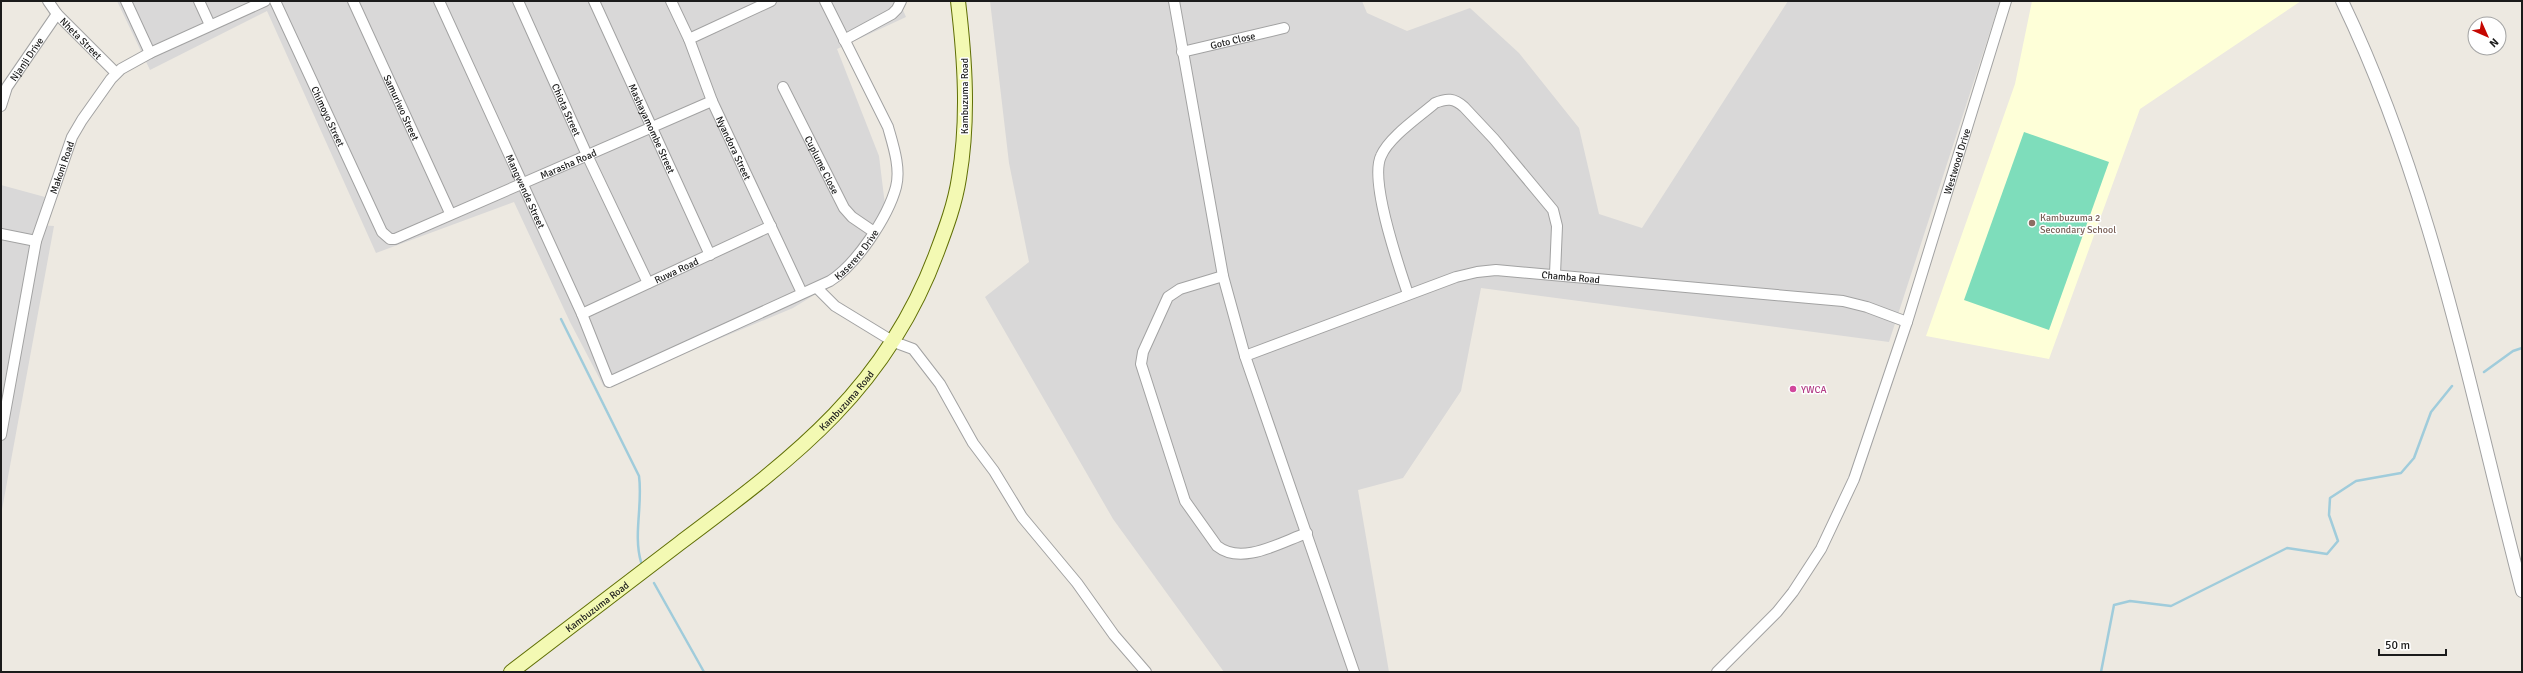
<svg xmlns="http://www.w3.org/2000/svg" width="2523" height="673" font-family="Signika,sans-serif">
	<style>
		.residential { fill: #d9d8d8 }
		.education { fill: #feffd8 }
		.pitch { fill: #7eddbb }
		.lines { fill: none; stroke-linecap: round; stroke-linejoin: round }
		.stream { stroke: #a0ccdb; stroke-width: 2.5 }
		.minor-casing { stroke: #a2a2a2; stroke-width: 12 }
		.tertiary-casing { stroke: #a2a2a2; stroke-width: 14 }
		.secondary-casing { stroke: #606f05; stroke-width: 16 }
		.minor { stroke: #fff; stroke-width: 10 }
		.tertiary { stroke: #fff; stroke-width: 12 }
		.secondary { stroke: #f3f9b3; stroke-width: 14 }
		.education-dot { fill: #8d6e63; stroke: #fff; stroke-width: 1.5 }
		.hotel-dot { fill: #d1479c; stroke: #fff; stroke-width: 1.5 }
		.labels { text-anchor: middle; stroke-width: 3; stroke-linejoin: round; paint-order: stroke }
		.street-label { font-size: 10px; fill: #1b1b1b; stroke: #fff }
		.education-label { font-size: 10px; fill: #785e54; stroke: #fff; text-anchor: start }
		.hotel-label { font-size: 10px; fill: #b23c85; stroke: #fff; text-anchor: start }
	</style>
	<rect width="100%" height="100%" fill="#ede9e1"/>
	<g class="residential">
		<polygon points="117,1 899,1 906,17 837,49 879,156 885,205 868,241 837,281 793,308 604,387 570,322 514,202 376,253 267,11 150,70"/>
		<polygon points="990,1 1362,1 1367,13 1407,31 1470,8 1519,53 1579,128 1599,214 1642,228 1788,1 2000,1 1889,342 1481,288 1461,391 1403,478 1358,490 1389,672 1224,672 1113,519 985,297 1029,262 1009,163"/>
		<polygon points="1,185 45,197 37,225 54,226 1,515"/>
	</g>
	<polygon class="education" points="2032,1 2301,1 2140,109 2049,359 1926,336 2015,84"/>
	<polygon class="pitch" points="2024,132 2109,162 2049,330 1964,300"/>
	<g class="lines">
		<g class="stream">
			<path d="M 561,319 L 639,476 C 643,505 633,534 641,562"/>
			<polyline points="2484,372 2513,351 2522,348"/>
			<polyline points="654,583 704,672"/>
			<polyline points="2101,672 2114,605 2130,601 2171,606 2287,548 2327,554 2338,541 2329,515 2330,498 2356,481 2401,473 2414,458 2431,412 2452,386"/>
		</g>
		<g class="minor-casing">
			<g id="minor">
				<path id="s1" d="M 48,1 L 57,14 L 116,73"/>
				<polyline points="126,1 150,53"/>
				<polyline points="199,1 210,25"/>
				<path id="s2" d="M 275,1 L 382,232 L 390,239 L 395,239 L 712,101"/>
				<path id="s3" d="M 353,1 L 450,213"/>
				<path id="s4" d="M 439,1 L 582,314 L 609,382 L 830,281 C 856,265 888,217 896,187 C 901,168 893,145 888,127 L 825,1"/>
				<path id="s5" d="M 518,1 L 587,155 L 648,283"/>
				<path id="s6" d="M 594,1 L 710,255"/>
				<path id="s7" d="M 671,1 L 689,39 L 712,101 L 802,293"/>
				<polyline points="1174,1 1223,276 1245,356 1354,672"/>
				<polyline points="689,39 771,1"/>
				<polyline points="844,40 892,14 897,9 901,1"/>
				<path id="s8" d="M 1182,52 L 1284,28"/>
				<path id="s9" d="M 783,87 L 844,208 L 852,217 L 874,232"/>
				<path id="s10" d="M 1,106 L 7,87 L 57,14"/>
				<polyline points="1,234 36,241"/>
				<path d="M 1223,276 L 1180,289 L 1168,297 L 1143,352 L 1141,364 L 1185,501 L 1217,546 C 1242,566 1281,542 1307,533"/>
				<polyline points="817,288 835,306 894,342 913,349 940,384 973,443 994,471 1022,517 1077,583 1114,635 1146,672"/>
				<path d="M 1408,294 C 1399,267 1369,181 1381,156 C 1389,137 1419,117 1435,103 C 1447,98 1454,98 1464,107 L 1494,139 L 1553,210 L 1557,226 L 1555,274"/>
				<path id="s11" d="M 582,314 L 771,226"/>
				<path id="s12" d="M 1245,356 L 1456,277 L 1477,272 L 1496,270 L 1843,301 L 1867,307 L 1907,322"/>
				<path id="s13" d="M 1,435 L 36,241 L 72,137 L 82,120 L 111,79 L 121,69 L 150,53 L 265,1"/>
				<path id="s14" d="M 1717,672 L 1777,612 L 1793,592 L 1821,549 L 1854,479 L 1907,322 L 2006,1"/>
			</g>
		</g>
		<g class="tertiary-casing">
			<path id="tertiary" d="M 2342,1 C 2432,188 2470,392 2522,591"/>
		</g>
		<g class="secondary-casing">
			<g id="secondary">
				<path id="s15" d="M 511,672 C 567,629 624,586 680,543 C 793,458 886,390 937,252 C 946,228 955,204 959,178 C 969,119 965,60 958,1"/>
			</g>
		</g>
		<use href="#minor" class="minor"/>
		<use href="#tertiary" class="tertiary"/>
		<use href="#secondary" class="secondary"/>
	</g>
	<circle class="education-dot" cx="2032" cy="223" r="4"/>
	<circle class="hotel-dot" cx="1793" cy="389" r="4"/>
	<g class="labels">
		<g class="street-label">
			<text dy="4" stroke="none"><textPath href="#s1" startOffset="50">Nheta Street</textPath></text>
			<text dy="4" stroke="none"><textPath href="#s8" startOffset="52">Goto Close</textPath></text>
			<text dy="4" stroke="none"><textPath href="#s10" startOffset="54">Njanji Drive</textPath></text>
			<text transform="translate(964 96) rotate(-90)" y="4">Kambuzuma Road</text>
			<text dy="4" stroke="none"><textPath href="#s3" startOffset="117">Samuriwo Street</textPath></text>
			<text dy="4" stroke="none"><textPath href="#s5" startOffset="119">Chiota Street</textPath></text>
			<text dy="4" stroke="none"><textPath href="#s2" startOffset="127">Chimoyo Street</textPath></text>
			<text dy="4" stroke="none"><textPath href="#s6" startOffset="140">Mashayamombe Street</textPath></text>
			<text dy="4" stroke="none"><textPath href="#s7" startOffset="160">Nyandora Street</textPath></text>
			<text dy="4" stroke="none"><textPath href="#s14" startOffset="573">Westwood Drive</textPath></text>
			<text dy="4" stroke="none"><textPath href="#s2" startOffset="459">Marasha Road</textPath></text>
			<text dy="4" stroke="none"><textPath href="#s9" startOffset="87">Cuplume Close</textPath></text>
			<text dy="4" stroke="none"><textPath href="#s13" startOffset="275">Makoni Road</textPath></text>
			<text dy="4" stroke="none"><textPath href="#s4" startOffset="209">Mangwende Street</textPath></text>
			<text dy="4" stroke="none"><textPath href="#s4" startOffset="698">Kaserere Drive</textPath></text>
			<text dy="4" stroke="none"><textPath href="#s11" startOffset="104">Ruwa Road</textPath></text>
			<text dy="4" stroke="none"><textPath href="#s12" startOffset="341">Chamba Road</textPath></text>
			<text dy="4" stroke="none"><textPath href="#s15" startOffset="432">Kambuzuma Road</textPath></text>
			<text dy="4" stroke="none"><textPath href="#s15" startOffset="108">Kambuzuma Road</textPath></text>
		</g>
		<g class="education-label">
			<text x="2040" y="221">Kambuzuma 2<tspan x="2040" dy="12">Secondary School</tspan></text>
		</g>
		<g class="hotel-label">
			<text x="1801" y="393">YWCA</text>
		</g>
	</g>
	<rect width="2523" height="673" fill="none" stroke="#1b1b1b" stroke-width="4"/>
	<g transform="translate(2487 36) rotate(135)"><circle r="19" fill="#ffffff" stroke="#a4a4a4"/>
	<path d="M0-3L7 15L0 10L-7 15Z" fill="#c50701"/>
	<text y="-6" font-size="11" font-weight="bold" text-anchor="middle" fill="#1b1b1b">N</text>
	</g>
	<path d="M2379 649v6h67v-6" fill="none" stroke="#1b1b1b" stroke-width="2"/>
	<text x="2385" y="649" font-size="12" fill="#1b1b1b" stroke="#ffffff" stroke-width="3" paint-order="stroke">50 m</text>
</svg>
